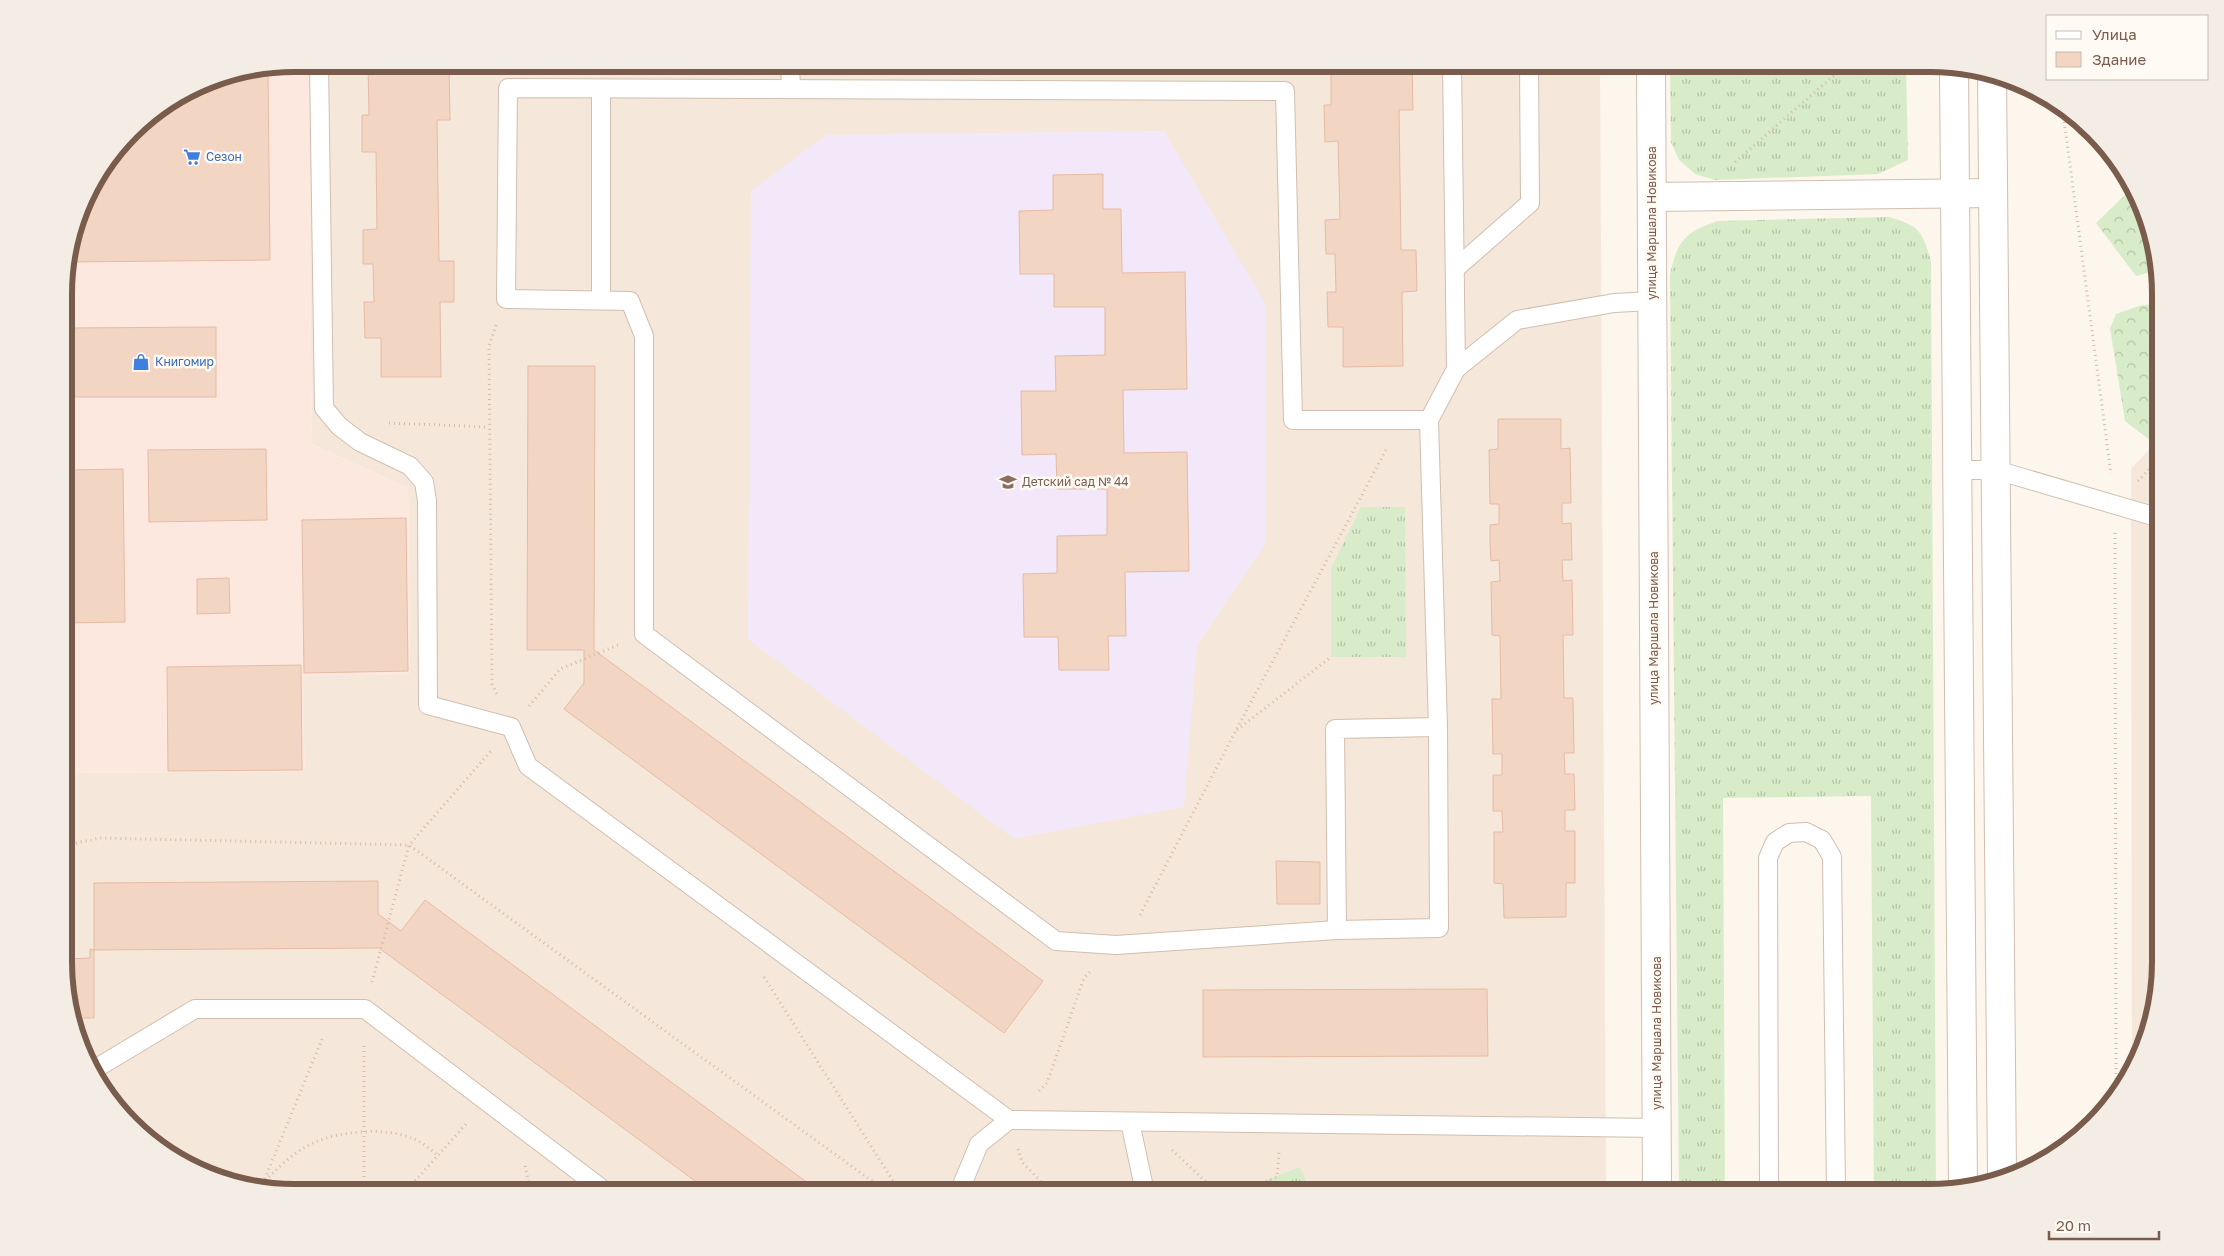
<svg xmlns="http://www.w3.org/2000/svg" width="2224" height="1256" font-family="'Golos Text',sans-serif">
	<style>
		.residential { fill: #f5e8da }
		.commercial { fill: #fde8e0 }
		.education { fill: #f3e8fa }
		.grass { fill: url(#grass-tufts) }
		.forest { fill: url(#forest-crowns) }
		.building { fill: #f3d5c3; stroke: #e6bba3 }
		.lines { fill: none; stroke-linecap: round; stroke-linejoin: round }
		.service-casing { stroke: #d1beb0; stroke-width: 20 }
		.minor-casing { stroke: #d1beb0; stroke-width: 30 }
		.tertiary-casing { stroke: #d1beb0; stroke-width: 30 }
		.path { stroke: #d9b8a5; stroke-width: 3; stroke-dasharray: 1 4; stroke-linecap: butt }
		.service { stroke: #fff; stroke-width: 18 }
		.minor { stroke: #fff; stroke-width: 28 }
		.tertiary { stroke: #fff; stroke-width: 28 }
		.labels { text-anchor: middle; stroke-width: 5; stroke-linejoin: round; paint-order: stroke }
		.shop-label { font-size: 12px; fill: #366cbe; stroke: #fffaf3; text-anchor: start }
		.street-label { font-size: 12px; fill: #7a5c4d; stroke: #fffaf3 }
		.education-label { font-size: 12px; fill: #785e54; stroke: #fffaf3; text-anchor: start }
		.rim { fill: none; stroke: #7a5c4d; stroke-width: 6 }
	</style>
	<defs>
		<pattern id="grass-tufts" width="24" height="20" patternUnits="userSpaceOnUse" patternTransform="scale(1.25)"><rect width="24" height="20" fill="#d8ecc9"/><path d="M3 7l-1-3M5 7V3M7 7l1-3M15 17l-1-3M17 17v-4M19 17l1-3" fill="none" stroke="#b4c2a5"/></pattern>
		<pattern id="forest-crowns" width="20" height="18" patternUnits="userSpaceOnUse" patternTransform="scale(1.25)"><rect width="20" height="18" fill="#d8ecc9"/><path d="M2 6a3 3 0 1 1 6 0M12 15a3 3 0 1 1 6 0" fill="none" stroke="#b4c2a5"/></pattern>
	</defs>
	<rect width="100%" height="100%" fill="#fdf6ec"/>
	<g class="residential">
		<polygon points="308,64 1600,64 1606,1192 294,1192 235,1184 179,1161 103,1090 66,991 66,786 70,773 304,771 303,675 410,674 408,488 312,444"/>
		<polygon points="2160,438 2160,976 2132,1069 2131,469"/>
	</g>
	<polygon class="commercial" points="295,64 308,64 312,444 408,488 410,674 303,676 305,771 70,773 66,786 66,265 88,192 142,121 207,81"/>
	<polygon class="education" points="1164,131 1266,305 1266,543 1197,645 1184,807 1014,839 748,639 751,191 826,135"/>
	<g class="grass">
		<polygon points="1670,64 1906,64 1908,160 1878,174 1715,180 1695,174 1679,160 1671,142"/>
		<path d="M 1889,217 C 1920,226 1922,231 1931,261 L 1936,1192 L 1874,1192 L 1871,796 L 1723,798 L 1725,1192 L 1679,1192 L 1670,276 C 1676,242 1686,231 1718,221 Z"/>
		<polygon points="1361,507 1405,507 1406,657 1331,657 1331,568"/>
		<polygon points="1300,1167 1311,1192 1238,1192"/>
		<polygon points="236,1179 257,1183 267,1189 235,1184 225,1180"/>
	</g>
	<g class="forest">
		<polygon points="2072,121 2121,167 2123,170 2078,134"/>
		<polygon points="2128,180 2148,220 2158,270 2136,276 2096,223 2126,194"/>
		<polygon points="2160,304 2160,448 2125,421 2110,328 2116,314 2142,305"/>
	</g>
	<g class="building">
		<polygon points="368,64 449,64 450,120 437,120 439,261 454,261 454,302 440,302 441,377 381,377 381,338 365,338 364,302 374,302 373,264 363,264 363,230 377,229 376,152 362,152 362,115 369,115"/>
		<polygon points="911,64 1009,64 1009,68 911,69"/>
		<polygon points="1082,64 1179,64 1179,66 1082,68"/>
		<polygon points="1331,64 1412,64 1413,110 1399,110 1401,250 1416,250 1417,291 1402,292 1403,366 1343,367 1343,327 1328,327 1327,292 1336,292 1335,254 1326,254 1325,220 1340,219 1338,141 1325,142 1324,105 1331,105"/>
		<polygon points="268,69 270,260 66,262 88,192 142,121 207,81"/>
		<polygon points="1103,174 1103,209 1121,209 1122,273 1185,272 1187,389 1123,390 1124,453 1187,452 1189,571 1125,572 1126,636 1108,636 1109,670 1059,670 1058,637 1024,637 1023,574 1057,573 1057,536 1107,535 1107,489 1057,489 1056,454 1022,455 1021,391 1056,391 1055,356 1105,355 1105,307 1054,307 1054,274 1020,274 1019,211 1053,210 1053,175"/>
		<polygon points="216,327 216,397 66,397 66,328"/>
		<polygon points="528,366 595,366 594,650 1043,981 1004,1033 564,709 584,683 584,650 527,650"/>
		<polygon points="1498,419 1561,419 1561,449 1570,448 1571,503 1562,503 1562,524 1571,523 1572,560 1562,560 1563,581 1572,580 1573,635 1563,635 1564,698 1573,698 1574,753 1564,753 1565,774 1574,774 1575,810 1565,810 1565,831 1575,831 1575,883 1566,883 1566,917 1504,918 1503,884 1494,883 1494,832 1503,832 1502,811 1493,811 1493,775 1502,775 1502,754 1493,754 1492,699 1501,699 1500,636 1492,635 1491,582 1500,581 1499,560 1491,561 1490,543 1490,525 1499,524 1499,504 1490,504 1489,450 1498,449"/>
		<polygon points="266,449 267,520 149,522 148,450"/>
		<polygon points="123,469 125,622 66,623 66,470"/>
		<polygon points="406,518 408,671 304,673 302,520"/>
		<polygon points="229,578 230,613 197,614 197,579"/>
		<polygon points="2151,591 2160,591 2160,643 2152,643"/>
		<rect x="2152" y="664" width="8" height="36"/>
		<polygon points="301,665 302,770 168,771 167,667"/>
		<rect x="2152" y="721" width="8" height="55"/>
		<rect x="2153" y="840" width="7" height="53"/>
		<polygon points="1276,861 1320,862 1320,904 1277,904"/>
		<polygon points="378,881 378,914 401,931 425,900 820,1192 710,1192 379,948 94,950 94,883"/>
		<rect x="2153" y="914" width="7" height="36"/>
		<polygon points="90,949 94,950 94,1018 76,1018 66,991 66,959 90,958"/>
		<polygon points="2153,971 2160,971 2153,997"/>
		<polygon points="1487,989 1488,1056 1203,1057 1203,990"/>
	</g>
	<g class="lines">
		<g class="service-casing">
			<g id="service">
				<polyline points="319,64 324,408 339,426 360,442 410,466 424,482 427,501 428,705 511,727 528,766 1009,1120 1657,1128"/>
				<polyline points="790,64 791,89"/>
				<polyline points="1452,64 1456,369"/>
				<polyline points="601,89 601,300"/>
				<polyline points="1455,269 1530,203 1529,64"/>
				<polyline points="1429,420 1293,420 1285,91 508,88 506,299 630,301 644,336 644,634 1056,941 1116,945 1337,930 1439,928 1438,727 1429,420 1456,369 1517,320 1614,303 1652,301"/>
				<polyline points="1958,470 1996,470 2160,518"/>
				<polyline points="1337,930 1335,729 1438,727"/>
				<polyline points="95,1069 195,1009 365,1009 606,1192"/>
				<polyline points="1130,1122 1145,1192"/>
				<polyline points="959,1192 979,1144 1009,1120"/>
				<polyline points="1769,1192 1768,858 1775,842 1789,833 1806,832 1822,840 1832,857 1836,1192"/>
			</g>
		</g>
		<g class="minor-casing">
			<g id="minor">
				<polyline points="1651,64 1657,1192"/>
				<polyline points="1652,197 1993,193"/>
			</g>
		</g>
		<g class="tertiary-casing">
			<g id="tertiary">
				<polyline points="1954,67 1963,1186"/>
				<polyline points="1992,73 2002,1174"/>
			</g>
		</g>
		<g class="path">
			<polyline points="2027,91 2037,91"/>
			<polyline points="2063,112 2111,474"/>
			<polyline points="1735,162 1847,64"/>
			<polyline points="496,325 489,346 492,684 497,694"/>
			<polyline points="389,423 488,427"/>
			<polyline points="2138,481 2160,458"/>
			<polyline points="2115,533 2116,1094"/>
			<polyline points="529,706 560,669 618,645"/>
			<polyline points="1237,730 1331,657"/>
			<polyline points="66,845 100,838 409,845 887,1192"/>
			<polyline points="1140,915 1235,732 1387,448"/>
			<polyline points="764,977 900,1192"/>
			<polyline points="372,982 409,845 491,751"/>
			<polyline points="1039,1091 1047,1083 1084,978 1090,972"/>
			<polyline points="1018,1149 1022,1162 1051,1192"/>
			<polyline points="1172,1150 1217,1192"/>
			<polyline points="525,1166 531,1192"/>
			<path d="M 262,1184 C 277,1169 293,1152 313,1143 C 339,1131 385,1127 412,1138 C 422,1142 430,1149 438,1156"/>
			<polyline points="261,1188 323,1037"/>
			<polyline points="364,1192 364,1044"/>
			<polyline points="405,1192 468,1122"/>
			<polyline points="1238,1192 1277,1177 1279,1152"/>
		</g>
		<use href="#service" class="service"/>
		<use href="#minor" class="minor"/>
		<use href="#tertiary" class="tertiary"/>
	</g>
	<defs>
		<g id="supermarket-bare" transform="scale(1.35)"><path d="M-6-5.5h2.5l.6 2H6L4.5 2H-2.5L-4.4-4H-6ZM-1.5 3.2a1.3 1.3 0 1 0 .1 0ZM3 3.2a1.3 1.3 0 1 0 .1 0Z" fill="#3f7fe0" stroke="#fffaf3" stroke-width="2.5" paint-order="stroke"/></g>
		<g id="shop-bare" transform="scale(1.35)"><path d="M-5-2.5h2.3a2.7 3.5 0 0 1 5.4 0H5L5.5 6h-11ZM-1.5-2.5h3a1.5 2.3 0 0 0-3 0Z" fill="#3f7fe0" stroke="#fffaf3" stroke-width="2.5" paint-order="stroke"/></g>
		<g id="school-bare" transform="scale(1.35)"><path d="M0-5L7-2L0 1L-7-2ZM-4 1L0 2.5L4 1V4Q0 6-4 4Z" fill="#8d6e63" stroke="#fffaf3" stroke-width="2.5" paint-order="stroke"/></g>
	</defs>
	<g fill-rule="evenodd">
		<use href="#supermarket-bare" x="192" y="157"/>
		<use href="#shop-bare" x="141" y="362"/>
		<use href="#school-bare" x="1008" y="482"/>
	</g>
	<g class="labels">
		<g class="shop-label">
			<text x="206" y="161">Сезон</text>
			<text x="155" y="366">Книгомир</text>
		</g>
		<g class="street-label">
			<text transform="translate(1652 223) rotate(-90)" y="4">улица Маршала Новикова</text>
			<text transform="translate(1654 628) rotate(-90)" y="4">улица Маршала Новикова</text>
			<text transform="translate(1657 1033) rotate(-90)" y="4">улица Маршала Новикова</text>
		</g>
		<g class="education-label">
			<text x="1022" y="486">Детский сад № 44</text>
		</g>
	</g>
	<path d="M0 0H2224V1256H0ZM294 72H1930A222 222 0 0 1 2152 294V962A222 222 0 0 1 1930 1184H294A222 222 0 0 1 72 962V294A222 222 0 0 1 294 72Z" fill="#f4ede6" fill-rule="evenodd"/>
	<path class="rim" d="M294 72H1930A222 222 0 0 1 2152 294V962A222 222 0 0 1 1930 1184H294A222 222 0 0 1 72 962V294A222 222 0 0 1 294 72Z"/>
	<rect x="2046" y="15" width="162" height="65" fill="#fffaf3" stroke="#cabbb1"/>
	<rect x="2056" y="31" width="25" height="8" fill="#ffffff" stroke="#cabbb1"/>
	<text x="2092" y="40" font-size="15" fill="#7a5c4d">Улица</text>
	<rect x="2056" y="52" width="25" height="15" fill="#f3d5c3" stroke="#cabbb1"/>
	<text x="2092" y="65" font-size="15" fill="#7a5c4d">Здание</text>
	<path d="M2049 1231v8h110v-8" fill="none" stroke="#7a5c4d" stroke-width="2.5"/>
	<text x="2056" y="1231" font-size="15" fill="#7a5c4d" stroke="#fffaf3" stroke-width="4" paint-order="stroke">20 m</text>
</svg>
